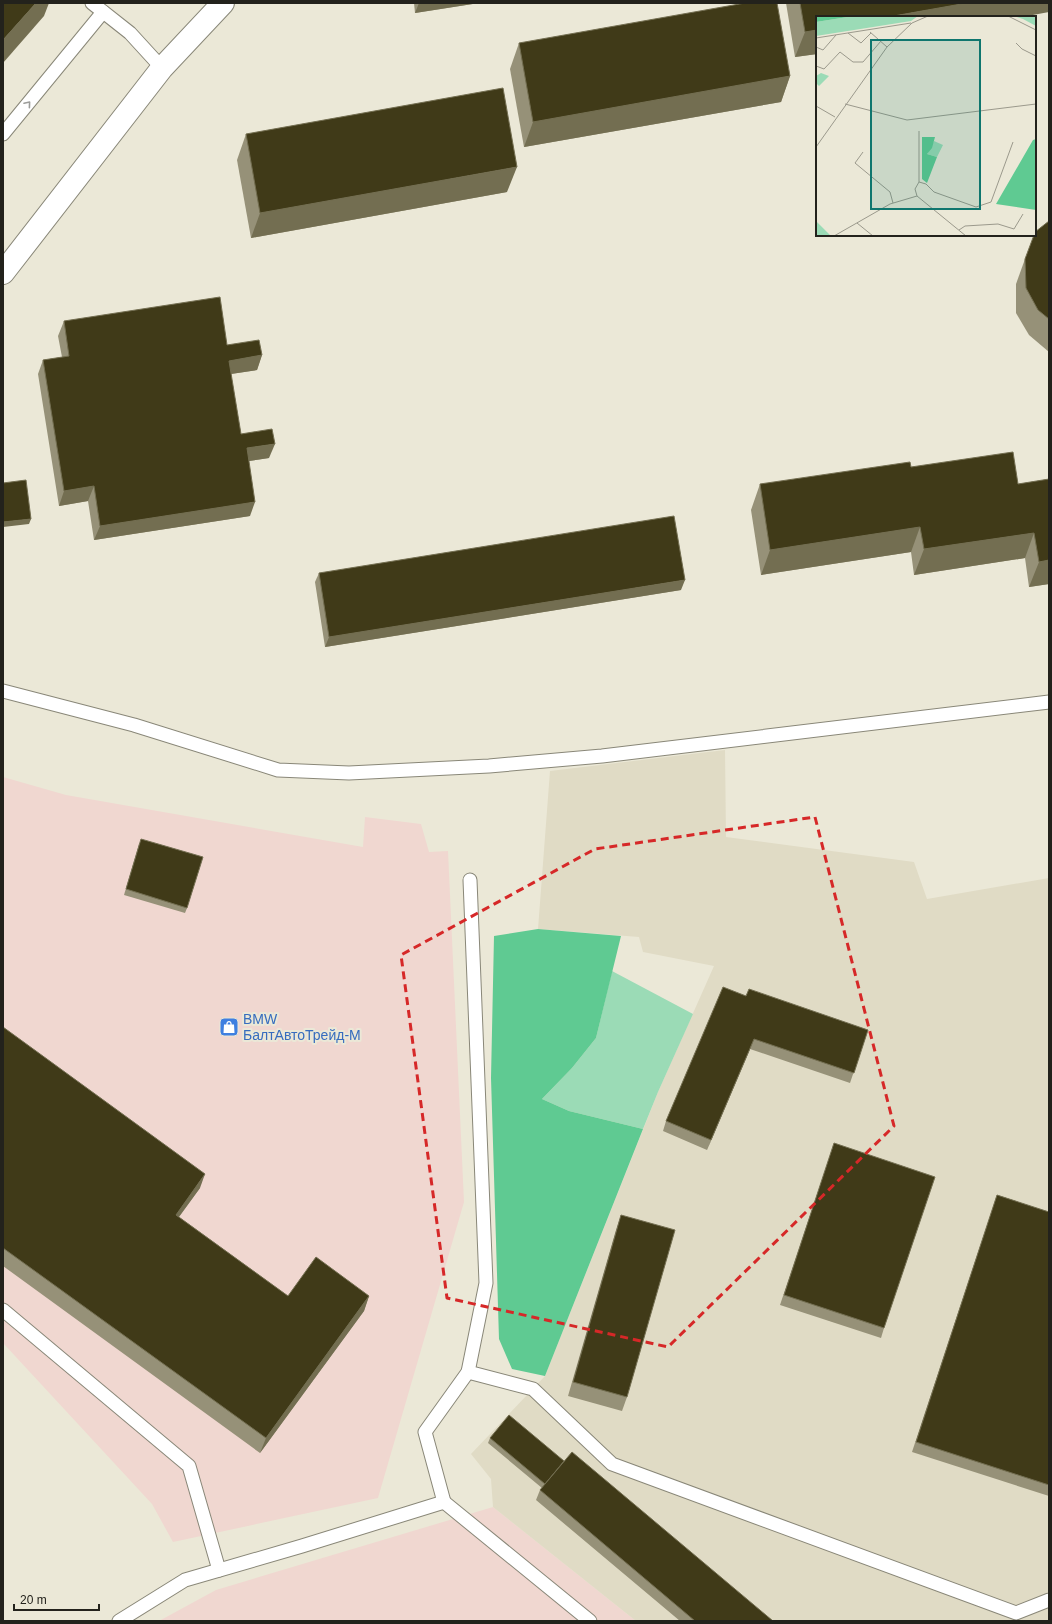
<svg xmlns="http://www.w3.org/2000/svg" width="1052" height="1624" font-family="Helvetica,sans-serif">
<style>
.commercial{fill:#f0d7d0}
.built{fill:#e0dbc5}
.green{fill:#9bdbb6}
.forest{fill:#5fca92}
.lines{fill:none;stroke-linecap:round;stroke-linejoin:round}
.service-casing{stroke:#898778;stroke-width:15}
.minor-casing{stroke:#898778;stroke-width:24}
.service{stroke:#fff;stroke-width:13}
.minor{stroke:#fff;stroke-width:22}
.wall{fill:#969178}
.shaded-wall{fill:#736e51}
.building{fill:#403a18;stroke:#736e51}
.oneway{stroke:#9c9c99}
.marked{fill:none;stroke:#d62828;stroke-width:3;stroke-dasharray:8 5;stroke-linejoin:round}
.labels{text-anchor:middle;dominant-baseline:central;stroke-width:4;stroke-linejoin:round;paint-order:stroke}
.shop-label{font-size:14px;fill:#366cbe;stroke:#ebe8d7;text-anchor:start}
.inset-road{fill:none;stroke:#9b998c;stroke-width:1}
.view{fill:#0f766e;fill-opacity:0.15;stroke:#0f766e;stroke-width:2}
.inset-edge{fill:none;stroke:#23221c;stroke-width:2}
</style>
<rect width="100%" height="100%" fill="#ebe8d7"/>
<g class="commercial">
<path d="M 3,777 L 66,795 L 363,847 L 365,817 L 421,824 L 429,852 L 448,851 L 464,1202 L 378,1498 L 173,1542 L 152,1504 L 3,1343 Z"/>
<path d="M 493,1507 L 636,1621 L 159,1621 L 216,1590 Z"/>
</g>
<path class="built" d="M 725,750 L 726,837 L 914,862 L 927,899 L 1049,878 L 1049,1621 L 636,1621 L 493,1507 L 491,1479 L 471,1454 L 545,1376 L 658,1092 L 714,966 L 643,952 L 639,937 L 538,929 L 550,771 Z"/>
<path class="green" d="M 612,971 L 693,1014 L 658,1092 L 643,1129 L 569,1111 L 542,1099 L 572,1068 L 596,1038 Z"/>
<path class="forest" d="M 538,929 L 621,936 L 596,1038 L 572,1068 L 542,1099 L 569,1111 L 643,1129 L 545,1376 L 512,1369 L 499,1339 L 491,1078 L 494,936 Z"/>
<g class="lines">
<g class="service-casing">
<g id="service">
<path d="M 92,3 L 130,33 L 162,68"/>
<path d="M 3,134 L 103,12"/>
<path d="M 3,691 L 134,725 L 278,770 L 349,773 L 489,766 L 602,756 L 1049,702"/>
<path d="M 3,1310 L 189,1466 L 219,1570"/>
<path d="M 468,1372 L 486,1283 L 470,880"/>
<path d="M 444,1502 L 590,1621"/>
<path d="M 119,1621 L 185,1580 L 302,1546 L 444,1502 L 425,1432 L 468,1372 L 533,1389 L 612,1464 L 1016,1613 L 1049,1600"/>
</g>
</g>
<g class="minor-casing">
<path id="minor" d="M 3,273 L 162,68 L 223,3"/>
</g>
<use href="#service" class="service"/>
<use href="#minor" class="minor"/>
</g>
<g class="wall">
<path d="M 414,3 L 479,3 L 415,13 Z"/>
<path d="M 786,3 L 1049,3 L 817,17 L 817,54 L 795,57 Z"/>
<path d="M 519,43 L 790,76 L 781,102 L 524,147 L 510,69 Z"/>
<path d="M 246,134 L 507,192 L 251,238 L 237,160 Z"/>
<path d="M 1049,221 L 1049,352 L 1029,335 L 1016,313 L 1016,284 L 1025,259 Z"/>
<path d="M 64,321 L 227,345 L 262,355 L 257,370 L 231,374 L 241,434 L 269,458 L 249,461 L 250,516 L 94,540 L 88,501 L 59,506 L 38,374 L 43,360 L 62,357 L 58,336 Z"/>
<path d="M 911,467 L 1018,484 L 1049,479 L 1049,584 L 1029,587 L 1025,558 L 914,575 L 911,552 L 761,575 L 751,510 L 760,484 Z"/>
<path d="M 319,573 L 681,590 L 325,647 L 315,582 Z"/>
<path d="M 139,844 L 187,908 L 185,913 L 124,895 Z"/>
<path d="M 746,996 L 868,1030 L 850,1083 L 750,1049 L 707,1150 L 663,1131 L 666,1121 Z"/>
<path d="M 3,1027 L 200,1188 L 179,1217 L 288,1296 L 369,1296 L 364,1311 L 260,1453 L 3,1266 Z"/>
<path d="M 831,1153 L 884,1328 L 881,1338 L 780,1305 Z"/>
<path d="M 997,1195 L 1049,1212 L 1049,1496 L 912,1452 Z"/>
<path d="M 621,1215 L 627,1397 L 622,1411 L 568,1396 L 616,1230 Z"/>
<path d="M 490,1438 L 564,1461 L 773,1621 L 680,1621 L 536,1500 L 540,1490 L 542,1488 L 488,1443 Z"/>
</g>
<g class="shaded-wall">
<path d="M 36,3 L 49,3 L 44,16 L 3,63 L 3,40 Z"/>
<path d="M 419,3 L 479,3 L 415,13 Z"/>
<path d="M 967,3 L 1049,3 L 1049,12 L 1022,17 L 888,17 Z"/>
<path d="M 817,30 L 817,54 L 795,57 L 805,32 Z"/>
<path d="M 790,76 L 781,102 L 524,147 L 533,122 Z"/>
<path d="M 517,167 L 507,192 L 251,238 L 260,213 Z"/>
<path d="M 262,355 L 257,370 L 224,375 L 229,361 Z"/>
<path d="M 275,444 L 269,458 L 242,462 L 247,448 Z"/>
<path d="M 94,486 L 88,501 L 59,506 L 64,491 Z"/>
<path d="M 255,502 L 250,516 L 94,540 L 100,526 Z"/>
<path d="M 31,519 L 29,524 L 3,527 L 3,522 Z"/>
<path d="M 920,527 L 911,552 L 761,575 L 770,550 Z"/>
<path d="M 1034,533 L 1025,558 L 914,575 L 924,549 Z"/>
<path d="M 1049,560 L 1049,584 L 1029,587 L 1039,562 Z"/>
<path d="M 685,580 L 681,590 L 325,647 L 329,637 Z"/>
<path d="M 754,1039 L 750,1049 L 707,1150 L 711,1140 Z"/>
<path d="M 205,1174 L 200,1188 L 170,1229 L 176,1215 Z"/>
<path d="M 369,1296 L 364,1311 L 260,1453 L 266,1438 Z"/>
</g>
<g class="building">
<path d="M 3,3 L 36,3 L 3,40 Z"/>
<path d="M 745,3 L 777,3 L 790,76 L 533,122 L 519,43 Z"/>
<path d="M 800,3 L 967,3 L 888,17 L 817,17 L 817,30 L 805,32 Z"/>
<path d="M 503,88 L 517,167 L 260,213 L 246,134 Z"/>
<path d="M 1049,221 L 1049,319 L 1038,310 L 1026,288 L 1025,259 L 1034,235 L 1035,235 L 1035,232 Z"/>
<path d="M 220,297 L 227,345 L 259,340 L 262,355 L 229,361 L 241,434 L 272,429 L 275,444 L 247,448 L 255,502 L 100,526 L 94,486 L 64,491 L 43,360 L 69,356 L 64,321 Z"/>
<path d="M 1013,452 L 1018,484 L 1049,479 L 1049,560 L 1039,562 L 1034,533 L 924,549 L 920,527 L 770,550 L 760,484 L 910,462 L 911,467 Z"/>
<path d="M 26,480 L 31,519 L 3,522 L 3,483 Z"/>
<path d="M 674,516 L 685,580 L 329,637 L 319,573 Z"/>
<path d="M 141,839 L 203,857 L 187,908 L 126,889 Z"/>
<path d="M 723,987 L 746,996 L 749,989 L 868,1030 L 854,1073 L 754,1039 L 711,1140 L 666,1121 Z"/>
<path d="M 3,1027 L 205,1174 L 176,1215 L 288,1296 L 316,1257 L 369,1296 L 266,1438 L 3,1248 Z"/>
<path d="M 834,1143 L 935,1177 L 884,1328 L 784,1295 Z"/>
<path d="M 997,1195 L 1049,1212 L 1049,1485 L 916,1442 Z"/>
<path d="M 621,1215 L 675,1230 L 627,1397 L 573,1382 Z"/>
<path d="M 509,1415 L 564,1461 L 545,1484 L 490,1438 Z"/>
<path d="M 572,1452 L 773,1621 L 695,1621 L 540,1490 Z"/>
</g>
<defs><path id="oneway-chevron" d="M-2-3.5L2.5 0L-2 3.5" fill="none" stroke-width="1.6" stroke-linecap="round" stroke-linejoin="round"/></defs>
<use class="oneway" href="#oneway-chevron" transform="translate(28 104) rotate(-50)"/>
<path class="marked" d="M 815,817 L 894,1126 L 668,1347 L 447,1298 L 401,955 L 595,849 Z"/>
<defs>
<g id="shop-square" transform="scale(1)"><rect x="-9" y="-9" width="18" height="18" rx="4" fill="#3f7fe0" stroke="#ebe8d7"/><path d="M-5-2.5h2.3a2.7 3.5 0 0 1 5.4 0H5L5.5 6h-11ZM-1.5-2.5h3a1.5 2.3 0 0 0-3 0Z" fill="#fff"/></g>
</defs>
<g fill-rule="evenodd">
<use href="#shop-square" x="229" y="1027"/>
</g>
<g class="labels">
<g class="shop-label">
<text x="243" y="1019">BMW<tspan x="243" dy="16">БалтАвтоТрейд-М</tspan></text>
</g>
</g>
<g transform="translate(816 16)">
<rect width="220" height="220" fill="#ebe8d7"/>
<path d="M 38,0 L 102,0 L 95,5 L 0,20 L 0,6 ZM 198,0 L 220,0 L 220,10 L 207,3 ZM 5,57 L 13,60 L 3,70 L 0,67 L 0,60 ZM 118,125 L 127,129 L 121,141 L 111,138 ZM 0,205 L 14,219 L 0,220 Z" fill="#9bdbb6"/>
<path d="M 0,0 L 38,0 L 0,6 ZM 106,121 L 119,121 L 116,132 L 111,138 L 121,141 L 111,167 L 106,163 ZM 220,123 L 220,194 L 180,188 L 217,124 Z" fill="#5fca92"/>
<path class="inset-road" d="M 192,0 L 220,14M 54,16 L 71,31M 32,17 L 45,27 L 55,17M 0,22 L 95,7M 200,27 L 206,33 L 220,40M 0,31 L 7,34 L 20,19M 0,50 L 8,53 L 24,36 L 37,46 L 47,46 L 65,25M 29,88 L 91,104 L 220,88M 0,90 L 19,101M 0,131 L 71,31 L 96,7 L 112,0M 47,136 L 39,147 L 74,176 L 77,187M 103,166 L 103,115M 101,180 L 150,220M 41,207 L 57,220M 143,214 L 149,210 L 182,208 L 198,213 L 207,198M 18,220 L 74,188 L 101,180 L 99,173 L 103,166 L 110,168 L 118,176 L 160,191 L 175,186 L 197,126"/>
<path class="view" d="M 55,24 L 164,24 L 164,193 L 55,193 Z"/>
<rect width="220" height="220" class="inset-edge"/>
</g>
<rect width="1052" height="1624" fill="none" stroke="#23221c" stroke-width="8"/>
<path d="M14 1604v6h85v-6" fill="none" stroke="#23221c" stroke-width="2"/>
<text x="20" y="1604" font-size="12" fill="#23221c" stroke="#ebe8d7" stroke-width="3" paint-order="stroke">20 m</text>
</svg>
